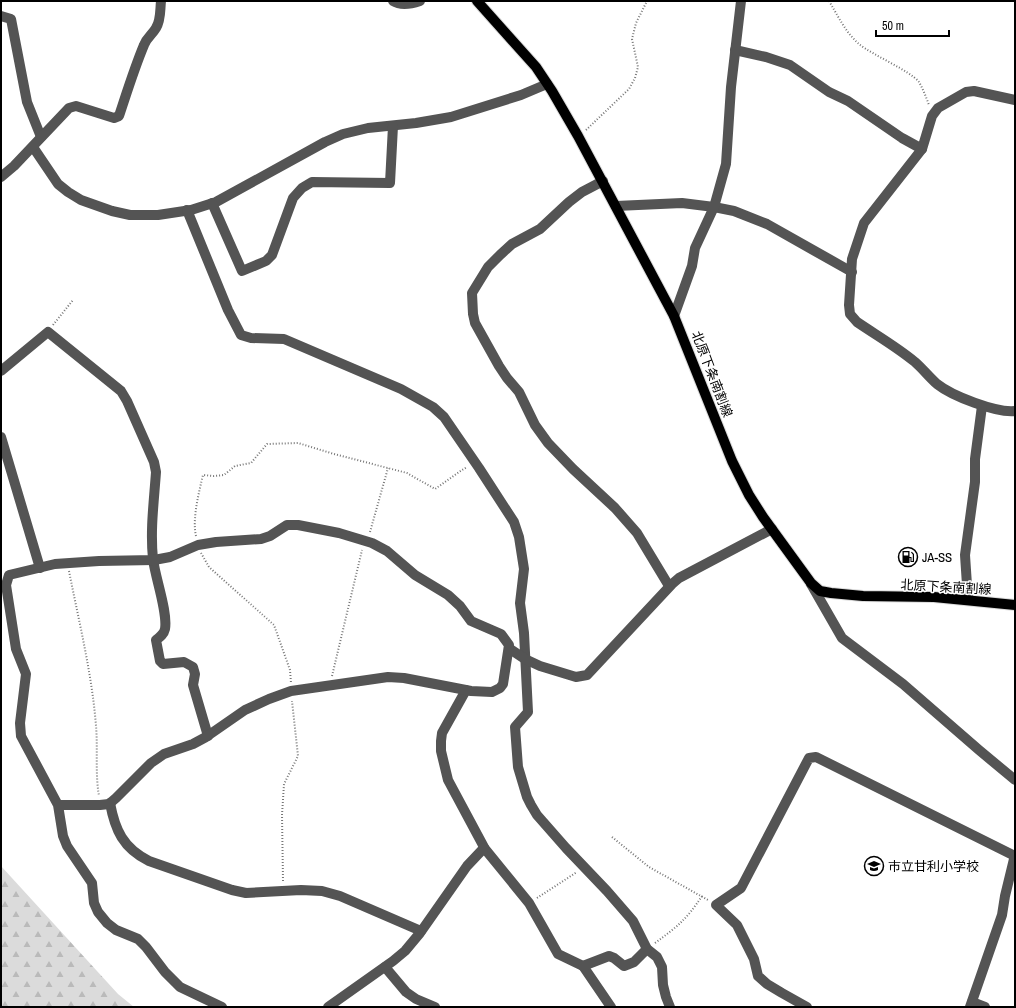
<svg xmlns="http://www.w3.org/2000/svg" width="1016" height="1008" font-family="'Archivo Narrow','Noto Sans JP',sans-serif">
<style>
.forest{fill:url(#forest-firs)}
.lines{fill:none;stroke-linecap:round;stroke-linejoin:round}
.major-casing{stroke:#dbdbdb;stroke-width:12}
.path{stroke:#767676;stroke-width:2;stroke-dasharray:1 2;stroke-linecap:butt}
.minor{stroke:#545454;stroke-width:10}
.major{stroke:#000;stroke-width:10}
.labels{text-anchor:middle;dominant-baseline:central;stroke-width:3;stroke-linejoin:round;paint-order:stroke}
.street-label{font-size:13px;fill:#000;stroke:#fff}
.poi-label{font-size:13px;fill:#000;stroke:#fff;text-anchor:start}
</style>
<defs>
<pattern id="forest-firs" width="22" height="20" patternUnits="userSpaceOnUse"><rect width="22" height="20" fill="#dbdbdb"/><path d="M5 1l3.5 6h-7zM16 11l3.5 6h-7z" fill="#bababa"/></pattern>
</defs>
<rect width="100%" height="100%" fill="#fff"/>
<path class="forest" d="M 1,866 L 118,994 L 134,1007 L 1,1007 Z"/>
<g class="lines">
<g class="major-casing">
<path id="major" d="M 477,1 L 536,67 L 552,91 L 578,136 L 674,316 L 732,461 L 749,495 L 763,517 L 811,583 L 820,591 L 831,593 L 863,596 L 934,597 L 1015,605"/>
</g>
<g class="path">
<path d="M 829,1 C 838,16 846,33 859,44 C 874,56 909,70 919,82 C 923,89 926,97 929,105"/>
<path d="M 586,130 L 629,89 L 635,78 L 638,67 L 632,39 L 636,23 L 647,1"/>
<path d="M 53,325 L 73,300"/>
<path d="M 370,532 L 388,468"/>
<path d="M 196,536 C 192,519 199,492 203,475 L 214,476 L 224,475 L 235,466 L 251,463 L 267,444 L 298,443 L 334,454 L 407,473 L 435,489 L 462,470 L 467,467"/>
<path d="M 201,553 L 209,567 L 274,625 L 290,670 L 291,683"/>
<path d="M 69,571 C 79,622 92,674 96,726 C 98,749 95,773 99,796"/>
<path d="M 332,676 L 362,550"/>
<path d="M 612,837 L 649,867 L 708,900"/>
<path d="M 283,881 L 282,815 L 284,784 L 298,756 L 292,701"/>
<path d="M 537,898 L 577,872"/>
<path d="M 655,943 C 677,927 687,919 702,896"/>
</g>
<g class="minor">
<path d="M 393,1 C 401,6 411,4 420,1"/>
<path d="M 1,16 L 11,19 L 27,102 L 41,137"/>
<path d="M 735,50 L 766,57 L 790,65 L 829,92 L 848,101 L 902,138 L 922,149"/>
<path d="M 1015,100 L 974,91 L 966,92 L 938,108 L 932,116 L 922,149 L 864,223 L 852,259 L 849,305 L 850,314 L 857,322 C 876,335 897,347 915,362 C 923,369 929,377 937,384 C 952,396 996,413 1015,411"/>
<path d="M 33,147 L 58,184 L 68,192 L 81,200 L 112,211 L 130,215 L 158,215 L 191,210 L 216,202 L 325,142 L 343,134 L 368,128 L 416,123 L 451,117 L 521,95 L 547,84"/>
<path d="M 1,177 L 14,166 L 69,108 L 76,106 L 114,118 L 119,116 C 127,92 134,69 144,45 C 147,37 152,35 156,28 C 161,20 160,10 161,1"/>
<path d="M 603,181 L 582,192 L 569,202 L 540,229 L 512,244 L 500,255 L 488,267 L 472,293 L 473,314 L 475,323 L 499,366 L 507,378 L 519,392 L 535,425 L 548,443 L 573,469 L 615,508 L 637,533 L 669,586"/>
<path d="M 212,203 L 242,271 L 266,261 L 272,255 L 293,198 L 302,188 L 312,182 L 390,183 L 393,126"/>
<path d="M 616,206 L 682,203 L 714,207 L 734,211 L 767,224 L 852,272"/>
<path d="M 187,210 L 228,310 L 241,335 L 251,338 L 284,339 L 401,389 L 433,407 L 444,417 L 479,468 L 514,522 L 519,537 L 524,569 L 520,603 L 524,633 L 528,712 L 515,727 L 518,767 L 527,797 L 531,805 L 537,815 L 566,848 L 607,891 L 633,921 L 647,949 L 657,957 L 662,967 L 663,985 L 666,997 L 670,1007"/>
<path d="M 674,316 L 692,266 L 695,248 L 714,207 L 726,164 L 731,87 L 741,1"/>
<path d="M 1,371 L 48,332 L 121,391 L 127,401 L 154,462 L 156,472 C 154,501 150,530 153,559 C 155,577 168,612 165,629 C 164,634 160,637 156,640 L 160,661 L 163,664 L 184,662 L 193,667 L 195,674 L 193,685 L 208,736"/>
<path d="M 1,437 L 40,568"/>
<path d="M 811,584 L 842,638 L 903,684 L 979,750 L 1015,780"/>
<path d="M 968,600 L 965,555 L 975,482 L 975,459 L 982,406"/>
<path d="M 510,649 L 525,659 L 540,666 L 576,677 L 587,675 L 672,584 L 679,578 L 772,529"/>
<path d="M 466,690 L 442,733 L 441,741 L 441,751 L 448,780 L 485,849 L 529,903 L 558,954 L 583,966 L 611,1007"/>
<path d="M 110,803 C 115,830 123,848 149,861 L 232,890 L 246,893 L 301,890 L 322,891 L 340,896 L 421,931"/>
<path d="M 58,805 L 100,805 L 109,804 L 116,798 L 151,763 L 164,754 L 193,744 L 206,737 L 245,710 L 269,699 L 291,691 L 388,677 L 404,678 L 471,691 L 492,692 L 500,688 L 503,684 L 509,645 L 501,634 L 471,621 L 460,606 L 448,595 L 415,575 L 387,551 L 372,543 L 339,533 L 298,525 L 287,525 L 270,536 L 261,539 L 216,542 L 198,545 L 170,557 L 154,560 L 99,561 L 55,564 L 9,575 L 6,585 L 16,649 L 26,674 L 20,723 L 21,736 L 58,805 L 63,836 L 67,846 L 92,883 L 94,903 L 98,912 L 107,923 L 116,930 L 138,939 L 146,947 L 165,972 L 180,987 L 222,1007"/>
<path d="M 583,966 L 609,956 L 614,958 L 624,966 L 634,962 L 647,949"/>
<path d="M 385,967 L 406,992 L 416,999 L 435,1007"/>
<path d="M 972,1002 L 985,1007"/>
<path d="M 328,1007 L 393,961 L 405,951 L 420,933 L 467,866 L 484,848"/>
<path d="M 807,1007 L 782,993 L 767,984 L 758,976 L 754,959 L 737,925 L 716,905 L 741,888 L 809,758 L 816,757 L 1015,856"/>
<path d="M 970,1007 L 1002,915 L 1005,896 L 1015,855"/>
</g>
<use href="#major" class="major"/>
</g>
<defs>
<g id="fuel-ring" transform="scale(1)"><circle r="9.5" fill="#fff" stroke="#000" stroke-width="1.5"/><path d="M-5.5-6h7V0h2V4h1.3V-2.5L3-4.5l.8-.8L6-3V5H2.5V1h-1V6h-7ZM-4.2-4.7v3.2H.2V-4.7Z" fill="#000"/></g>
<g id="school-ring" transform="scale(1)"><circle r="9.5" fill="#fff" stroke="#000" stroke-width="1.5"/><path d="M0-5L7-2L0 1L-7-2ZM-4 1L0 2.5L4 1V4Q0 6-4 4Z" fill="#000"/></g>
</defs>
<g fill-rule="evenodd">
<use href="#fuel-ring" x="908" y="557"/>
<use href="#school-ring" x="874" y="866"/>
</g>
<g class="labels">
<g class="street-label">
<text transform="translate(712 374) rotate(69)">北原下条南割線</text>
<text transform="translate(946 587) rotate(3)">北原下条南割線</text>
</g>
<g class="poi-label">
<text x="922" y="557">JA-SS</text>
<text x="888" y="866">市立甘利小学校</text>
</g>
</g>
<rect width="1016" height="1008" fill="none" stroke="#000000" stroke-width="4"/>
<path d="M876 30v6h73v-6" fill="none" stroke="#000000" stroke-width="2"/>
<text x="882" y="30" font-size="12" fill="#000000" stroke="#ffffff" stroke-width="3" paint-order="stroke">50 m</text>
</svg>
